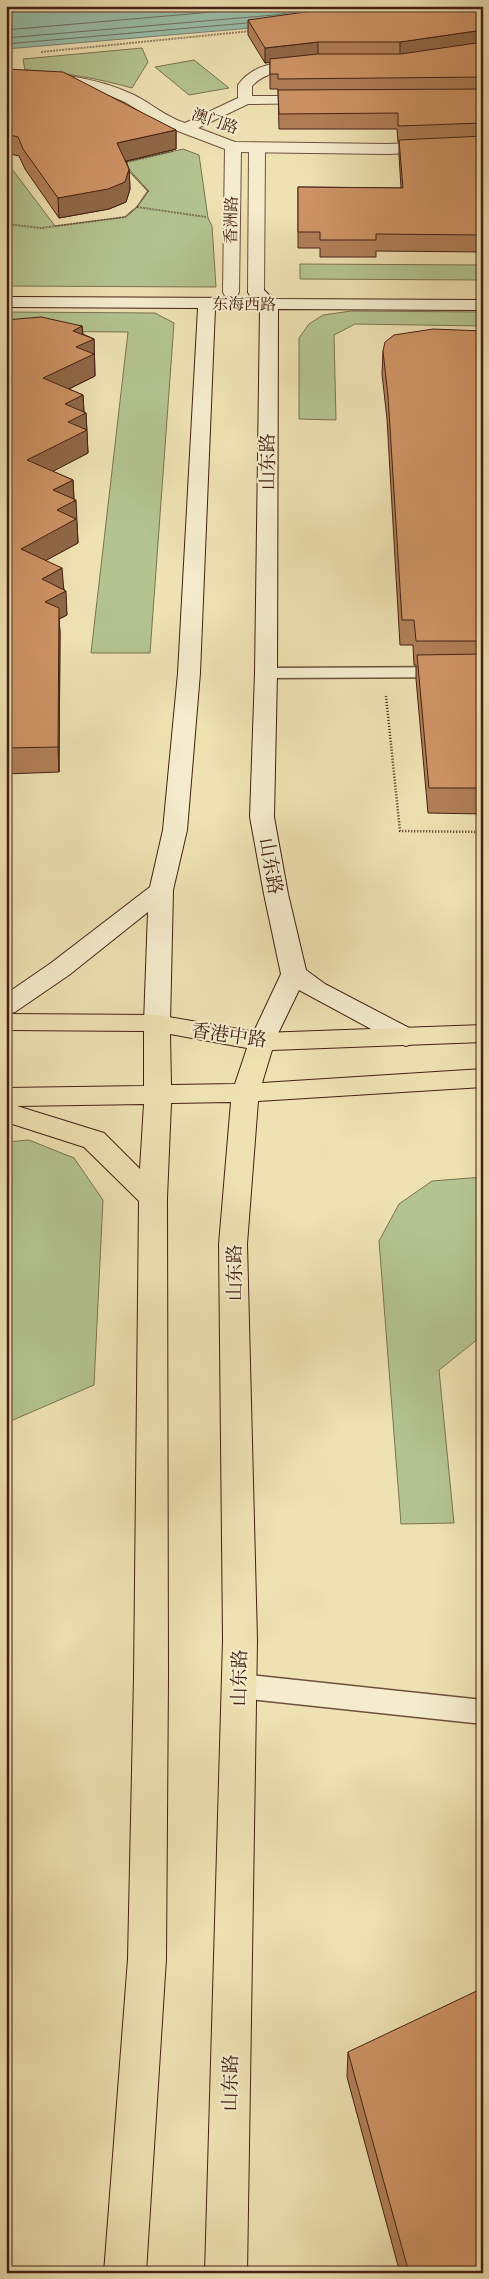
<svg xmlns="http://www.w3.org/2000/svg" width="489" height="2279" font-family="'EB Garamond','Noto Serif SC',serif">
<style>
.green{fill:#b3c490;stroke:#7c7252}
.water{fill:#99beaa;stroke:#777f6e}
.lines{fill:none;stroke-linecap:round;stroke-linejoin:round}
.shore{stroke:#6e6f5f;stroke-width:1}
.service-casing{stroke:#6e503c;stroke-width:3}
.minor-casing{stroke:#6e503c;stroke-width:2}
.tertiary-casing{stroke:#6e503c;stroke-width:2}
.secondary-casing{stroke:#442014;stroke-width:2}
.primary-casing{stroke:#442014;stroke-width:2}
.path-far1{stroke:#442014;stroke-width:2;stroke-dasharray:0.5 1;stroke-linecap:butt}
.path{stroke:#442014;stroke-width:2.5;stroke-dasharray:1 2;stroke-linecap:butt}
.service{fill:#f4eccd;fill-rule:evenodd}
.minor{fill:#f4eccd;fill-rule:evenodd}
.tertiary{fill:#f4eccd;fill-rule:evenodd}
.secondary{fill:#f4eccd;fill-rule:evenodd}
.primary{fill:#eee1b2;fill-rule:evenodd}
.wall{fill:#b17f57;stroke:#442014}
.shaded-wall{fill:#906847;stroke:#442014}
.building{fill:#ce9465;stroke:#442014}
.labels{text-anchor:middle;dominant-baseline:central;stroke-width:4;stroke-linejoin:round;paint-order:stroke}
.far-street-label{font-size:16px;fill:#442014;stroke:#f4eccd}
.street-label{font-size:19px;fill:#442014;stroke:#f4eccd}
</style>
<rect width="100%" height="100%" fill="#eee1b2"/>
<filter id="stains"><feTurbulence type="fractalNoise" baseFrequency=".004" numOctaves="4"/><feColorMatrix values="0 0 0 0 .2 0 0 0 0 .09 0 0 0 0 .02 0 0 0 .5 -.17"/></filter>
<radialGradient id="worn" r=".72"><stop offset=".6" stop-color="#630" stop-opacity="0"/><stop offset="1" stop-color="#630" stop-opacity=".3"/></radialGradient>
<g class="green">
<path d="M 142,48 L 148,62 L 132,88 C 96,78 62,72 25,70 L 23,59 Z"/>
<path d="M 194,60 L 229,88 L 189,95 L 155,67 Z"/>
<path d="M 183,149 L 199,155 L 208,218 L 212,226 L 216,287 L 6,286 L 6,161 L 55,226 L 125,217 L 137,207 L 148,191 L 121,163 Z"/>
<path d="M 300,264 L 480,265 L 482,280 L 300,279 Z"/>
<path d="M 351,311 L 483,312 L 483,326 L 355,324 L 334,335 L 336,420 L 299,419 L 299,338 L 309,324 L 323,315 Z"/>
<path d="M 6,312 L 155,313 L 174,323 L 150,653 L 91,653 L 128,332 L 6,331 Z"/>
<path d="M 29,1140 L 74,1158 L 103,1200 L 94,1385 L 6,1423 L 6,1142 Z"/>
<path d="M 483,1177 L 483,1335 L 439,1370 L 454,1523 L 401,1524 L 379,1241 L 399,1204 L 432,1181 Z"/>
</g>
<path class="water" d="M 6,6 L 409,6 L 275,26 L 6,49 Z"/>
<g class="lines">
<g class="shore">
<path d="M 6,30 L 281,6"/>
<path d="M 6,38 L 274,15 L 332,6"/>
<path d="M 6,44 L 247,23"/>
</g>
<g class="service-casing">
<g id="service">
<path d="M 483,667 L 483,677 L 266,678 L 260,677 L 257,673 L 260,669 L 266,668 Z"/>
<path d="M 239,1674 L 483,1700 L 483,1724 L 239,1698 L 229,1694 L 225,1686 L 229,1678 Z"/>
</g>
</g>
<g class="minor-casing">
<path id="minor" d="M 307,60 L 312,61 L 314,64 L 312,67 C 290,72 269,68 252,86 L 252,96 L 314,96 L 321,100 L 319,103 L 248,104 L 198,128 L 235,142 L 388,144 L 483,140 L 483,150 L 388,154 L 233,152 L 162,125 L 125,102 L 89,87 L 43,81 L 6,81 L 6,73 C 53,73 91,75 134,95 C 152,104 166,117 185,123 L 238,98 L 238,85 C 254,62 282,62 307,60 Z"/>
</g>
<g class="tertiary-casing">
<g id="tertiary">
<path d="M 233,142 L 238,144 L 241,147 L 239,292 L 237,296 L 225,296 L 223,292 L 225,147 L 228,144 Z"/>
<path d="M 257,144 L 262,146 L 265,149 L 264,292 L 262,296 L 250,296 L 248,292 L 249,149 L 252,146 Z"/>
</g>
</g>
<g class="secondary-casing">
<path id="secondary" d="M 256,287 L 262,288 L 273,299 L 483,300 L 483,310 L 278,309 L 277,673 L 274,817 L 288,894 L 306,970 L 325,984 L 415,1031 L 419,1037 L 415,1043 L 406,1046 L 397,1043 L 299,990 L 271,1048 L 262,1051 L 253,1048 L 249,1042 L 281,974 L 264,894 L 250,817 L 255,673 L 260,309 L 215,308 L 200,673 L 187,830 L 173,890 L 170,1023 L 166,1029 L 157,1031 L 148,1029 L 144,1023 L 148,912 L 69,975 L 15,1012 L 6,1014 L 6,994 L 51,963 L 150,887 L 163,830 L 178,673 L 198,308 L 6,307 L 6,297 L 253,298 L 248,292 L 250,288 Z"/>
</g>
<g class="primary-casing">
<path id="primary" d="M 6,1014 L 157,1015 L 262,1033 L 483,1025 L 483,1042 L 272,1050 L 262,1083 L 483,1069 L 483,1087 L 258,1101 L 247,1244 L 257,1640 L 247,2273 L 205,2273 L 223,1640 L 219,1244 L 231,1102 L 171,1103 L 167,1198 L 168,1677 L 166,1959 L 146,2273 L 104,2273 L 128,1959 L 134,1677 L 139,1201 L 84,1147 L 6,1122 L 6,1088 L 144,1086 L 144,1031 L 6,1030 ZM 170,1034 L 247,1048 L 235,1084 L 171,1085 ZM 144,1104 L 140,1169 L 104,1133 L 17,1106 Z"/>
</g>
<g class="path-far1">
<path d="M 41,52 L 251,31"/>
<path d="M 123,163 L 173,151"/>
<path d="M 137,207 L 206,217"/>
<path d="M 6,224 L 41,228 L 125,217 L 137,207 L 148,191 L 128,169"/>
</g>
<path class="path" d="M 386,696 L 400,831 L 483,832"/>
<use href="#service" class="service"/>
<use href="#minor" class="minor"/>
<use href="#tertiary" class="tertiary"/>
<use href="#secondary" class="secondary"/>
<use href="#primary" class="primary"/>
</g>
<g class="wall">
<path d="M 483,6 L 483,252 L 376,251 L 376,257 L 320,257 L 320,248 L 298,248 L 298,187 L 401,188 L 399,155 L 399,142 L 398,142 L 397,129 L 279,129 L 278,89 L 270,89 L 270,62 L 265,63 L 248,35 L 248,20 Z"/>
<path d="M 6,69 L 176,130 L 176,149 L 126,161 L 129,169 L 130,189 L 126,202 L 109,209 L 59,218 L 25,169 L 19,156 L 6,153 Z"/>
<path d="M 6,320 L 82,326 L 83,334 L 94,339 L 95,376 L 69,389 L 83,395 L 84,412 L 86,413 L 88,453 L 52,471 L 73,480 L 74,499 L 77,524 L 78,543 L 46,560 L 64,589 L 67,615 L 59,619 L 60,633 L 59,772 L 6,774 Z"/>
<path d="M 483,331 L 483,814 L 428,813 L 416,679 L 416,665 L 414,665 L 413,645 L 400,645 L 387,419 L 382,374 L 383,351 Z"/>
<path d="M 348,2052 L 483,2273 L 400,2273 L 347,2077 Z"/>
</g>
<g class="shaded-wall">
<path d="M 483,30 L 483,45 L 400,57 L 400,42 Z"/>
<path d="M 318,42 L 318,57 L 265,63 L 265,48 Z"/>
<path d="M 176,130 L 176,149 L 118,163 L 117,143 Z"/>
<path d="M 129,169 L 130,189 L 126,202 L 109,209 L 59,218 L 58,198 Z"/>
<path d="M 82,326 L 83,343 L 94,339 L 95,376 L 44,401 L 43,378 L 73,331 Z"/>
<path d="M 83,395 L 84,414 L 86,413 L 88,453 L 29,484 L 27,460 L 65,404 Z"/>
<path d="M 73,480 L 74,502 L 76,500 L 78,543 L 23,573 L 21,549 L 53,490 Z"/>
<path d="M 62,568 L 64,592 L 66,591 L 67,615 L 59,619 L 60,633 L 59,772 L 58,747 L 42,579 Z"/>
</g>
<g class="building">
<path d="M 348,6 L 483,6 L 483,30 L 400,42 L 318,42 L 265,48 L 248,20 Z"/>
<path d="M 483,42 L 483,77 L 278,79 L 278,74 L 270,74 L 270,59 L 318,54 L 401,54 Z"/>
<path d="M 6,69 L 63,72 L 176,130 L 117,143 L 129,169 L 125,182 L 108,189 L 58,198 L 23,149 L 18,137 L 6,134 Z"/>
<path d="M 483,89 L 483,123 L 398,126 L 398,113 L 279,114 L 278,90 Z"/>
<path d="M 483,136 L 483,235 L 376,234 L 376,240 L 320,240 L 320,232 L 298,232 L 298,187 L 403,188 L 399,140 Z"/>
<path d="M 41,317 L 82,326 L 73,331 L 94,339 L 76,347 L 94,354 L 43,378 L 83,395 L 65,404 L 86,413 L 68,422 L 87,430 L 27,460 L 73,480 L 53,490 L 76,500 L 57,510 L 76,519 L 21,549 L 62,568 L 42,579 L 66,591 L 45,602 L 59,608 L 58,747 L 6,748 L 6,377 L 11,375 L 6,373 L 6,320 Z"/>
<path d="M 433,329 L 483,331 L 483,641 L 416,641 L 414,620 L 402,620 L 388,396 L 383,351 L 385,342 L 394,335 Z"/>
<path d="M 483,654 L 483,788 L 429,788 L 417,655 Z"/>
<path d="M 483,1988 L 483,2273 L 409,2273 L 348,2052 Z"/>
</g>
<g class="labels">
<g class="far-street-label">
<text transform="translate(215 121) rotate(19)">澳门路</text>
<text transform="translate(231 220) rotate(-89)">香洲路</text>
<text transform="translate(244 304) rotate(1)">东海西路</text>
</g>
<g class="street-label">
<text transform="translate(267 462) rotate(-90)">山东路</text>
<text transform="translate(271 866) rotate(80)">山东路</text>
<text transform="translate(229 1035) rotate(8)">香港中路</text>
<text transform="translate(234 1273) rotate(-90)">山东路</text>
<text transform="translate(239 1678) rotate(-89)">山东路</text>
<text transform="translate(230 2083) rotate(-89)">山东路</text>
</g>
</g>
<rect width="489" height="2279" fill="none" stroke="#eee1b2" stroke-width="25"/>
<rect x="8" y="8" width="474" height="2264" fill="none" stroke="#442014" stroke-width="2.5"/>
<rect x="12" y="12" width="464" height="2254" fill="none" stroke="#442014"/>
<rect width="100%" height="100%" filter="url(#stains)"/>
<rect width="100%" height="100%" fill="url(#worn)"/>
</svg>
